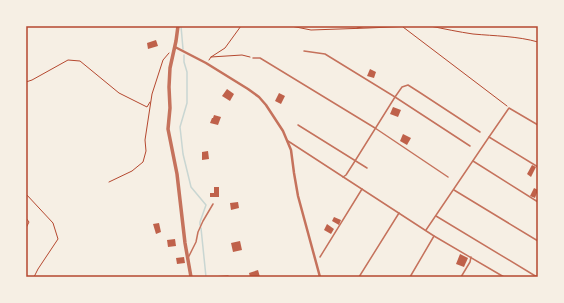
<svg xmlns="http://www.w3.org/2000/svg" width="564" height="303" font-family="Lora,serif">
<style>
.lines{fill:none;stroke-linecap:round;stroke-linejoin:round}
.stream{stroke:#c9d6d2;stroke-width:1.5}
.building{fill:#bf614a}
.path{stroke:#b5482f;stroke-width:1}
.service{stroke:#c5725c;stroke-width:1.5}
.minor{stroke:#c5725c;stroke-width:2.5}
.tertiary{stroke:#c5725c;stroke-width:3.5}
.neatline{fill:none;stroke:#b5482f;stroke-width:1.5}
</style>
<rect width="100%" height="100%" fill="#f6efe4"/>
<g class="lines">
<g class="stream">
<path d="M 181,26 L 183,49"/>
<path d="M 184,55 L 184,62 L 187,72 L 187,103 L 180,127 L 183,154 L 191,187 L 206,205 L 200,222 L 200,225"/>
<path d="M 201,228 L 206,277"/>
</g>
</g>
<g class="building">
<path d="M 156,40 L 158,46 L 148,49 L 147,43 Z"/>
<path d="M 370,69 L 376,72 L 374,78 L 367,76 Z"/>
<path d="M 227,89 L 234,94 L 230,101 L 222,96 Z"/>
<path d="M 279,93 L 285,96 L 281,104 L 275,101 Z"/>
<path d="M 393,107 L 401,110 L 398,117 L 390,114 Z"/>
<path d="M 214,115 L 221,117 L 218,125 L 210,123 L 212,118 L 213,118 Z"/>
<path d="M 403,134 L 411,138 L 407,145 L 400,141 Z"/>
<path d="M 208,151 L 209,159 L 202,160 L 202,152 Z"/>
<path d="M 532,165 L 536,167 L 531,177 L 527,174 Z"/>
<path d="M 214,187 L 219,187 L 219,197 L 210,197 L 210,193 L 214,193 Z"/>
<path d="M 534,188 L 538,190 L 535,198 L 530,196 Z"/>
<path d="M 238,202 L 239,208 L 231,210 L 230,203 Z"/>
<path d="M 334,217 L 341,220 L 339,225 L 332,221 Z"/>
<path d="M 159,223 L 161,232 L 156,234 L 153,224 Z"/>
<path d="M 327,224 L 334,229 L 331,234 L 324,230 Z"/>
<path d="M 175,239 L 176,246 L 168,247 L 167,240 Z"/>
<path d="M 240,241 L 242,250 L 233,252 L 231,243 Z"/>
<path d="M 460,254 L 468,258 L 464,267 L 456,264 Z"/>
<path d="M 184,257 L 185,263 L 177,264 L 176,258 Z"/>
<path d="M 258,270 L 260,277 L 250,277 L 249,273 Z"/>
</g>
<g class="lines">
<g class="path">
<path d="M 291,26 L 311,30 L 368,28 L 413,26"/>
<path d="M 430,26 C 445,29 459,32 473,34 C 495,36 517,36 538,42"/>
<path d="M 403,27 L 507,106"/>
<path d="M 357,28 L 366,26"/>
<path d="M 211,57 L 242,55 L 250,57"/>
<path d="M 209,60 L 211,57 L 225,48 L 241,26"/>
<path d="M 26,82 L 32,80 L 68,60 L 80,61 L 119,93 L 147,107 L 150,102"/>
<path d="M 109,182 L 132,171 L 143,162 L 146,151 L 145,140 L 152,94 L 163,60 L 169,53"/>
<path d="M 26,194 L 53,223 L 58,239 L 38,269 L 34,277"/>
<path d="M 26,218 L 29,222 L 26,228"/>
</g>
<g class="service">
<path d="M 304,51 L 325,54 L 395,97 L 470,146"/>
<path d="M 253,58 L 260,58 L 265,61 L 375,128 L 448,177"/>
<path d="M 298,125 L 367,168"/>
<path d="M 489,137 L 509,108 L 538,125"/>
<path d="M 288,141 L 434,236 L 504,277"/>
<path d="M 473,161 L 538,202"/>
<path d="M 343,177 L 346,175 L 355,161 L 395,97 L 402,87 L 408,85 L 419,92 L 480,132"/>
<path d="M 454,190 L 538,241"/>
<path d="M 436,216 L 537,277"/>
<path d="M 426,230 L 489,137 L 538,167"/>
<path d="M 320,257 L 362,189"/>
<path d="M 188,258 L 196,242 L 198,232 L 203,221 L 213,204"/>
<path d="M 214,277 L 228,276"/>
<path d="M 359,277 L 399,213"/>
<path d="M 410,277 L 434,236"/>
<path d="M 461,277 L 470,262 L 471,257"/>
</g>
<path class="minor" d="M 175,47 L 206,63 L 248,89 L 259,97 L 266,105 L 283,131 L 291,150 L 294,173 L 298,196 L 320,277"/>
<path class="tertiary" d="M 178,26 L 176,41 L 170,68 L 169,87 L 170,108 L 168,129 L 177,174 L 185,243 L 191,277"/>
</g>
<rect width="564" height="303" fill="none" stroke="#f6efe4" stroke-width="54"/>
<rect x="27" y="27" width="510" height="249" class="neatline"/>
</svg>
